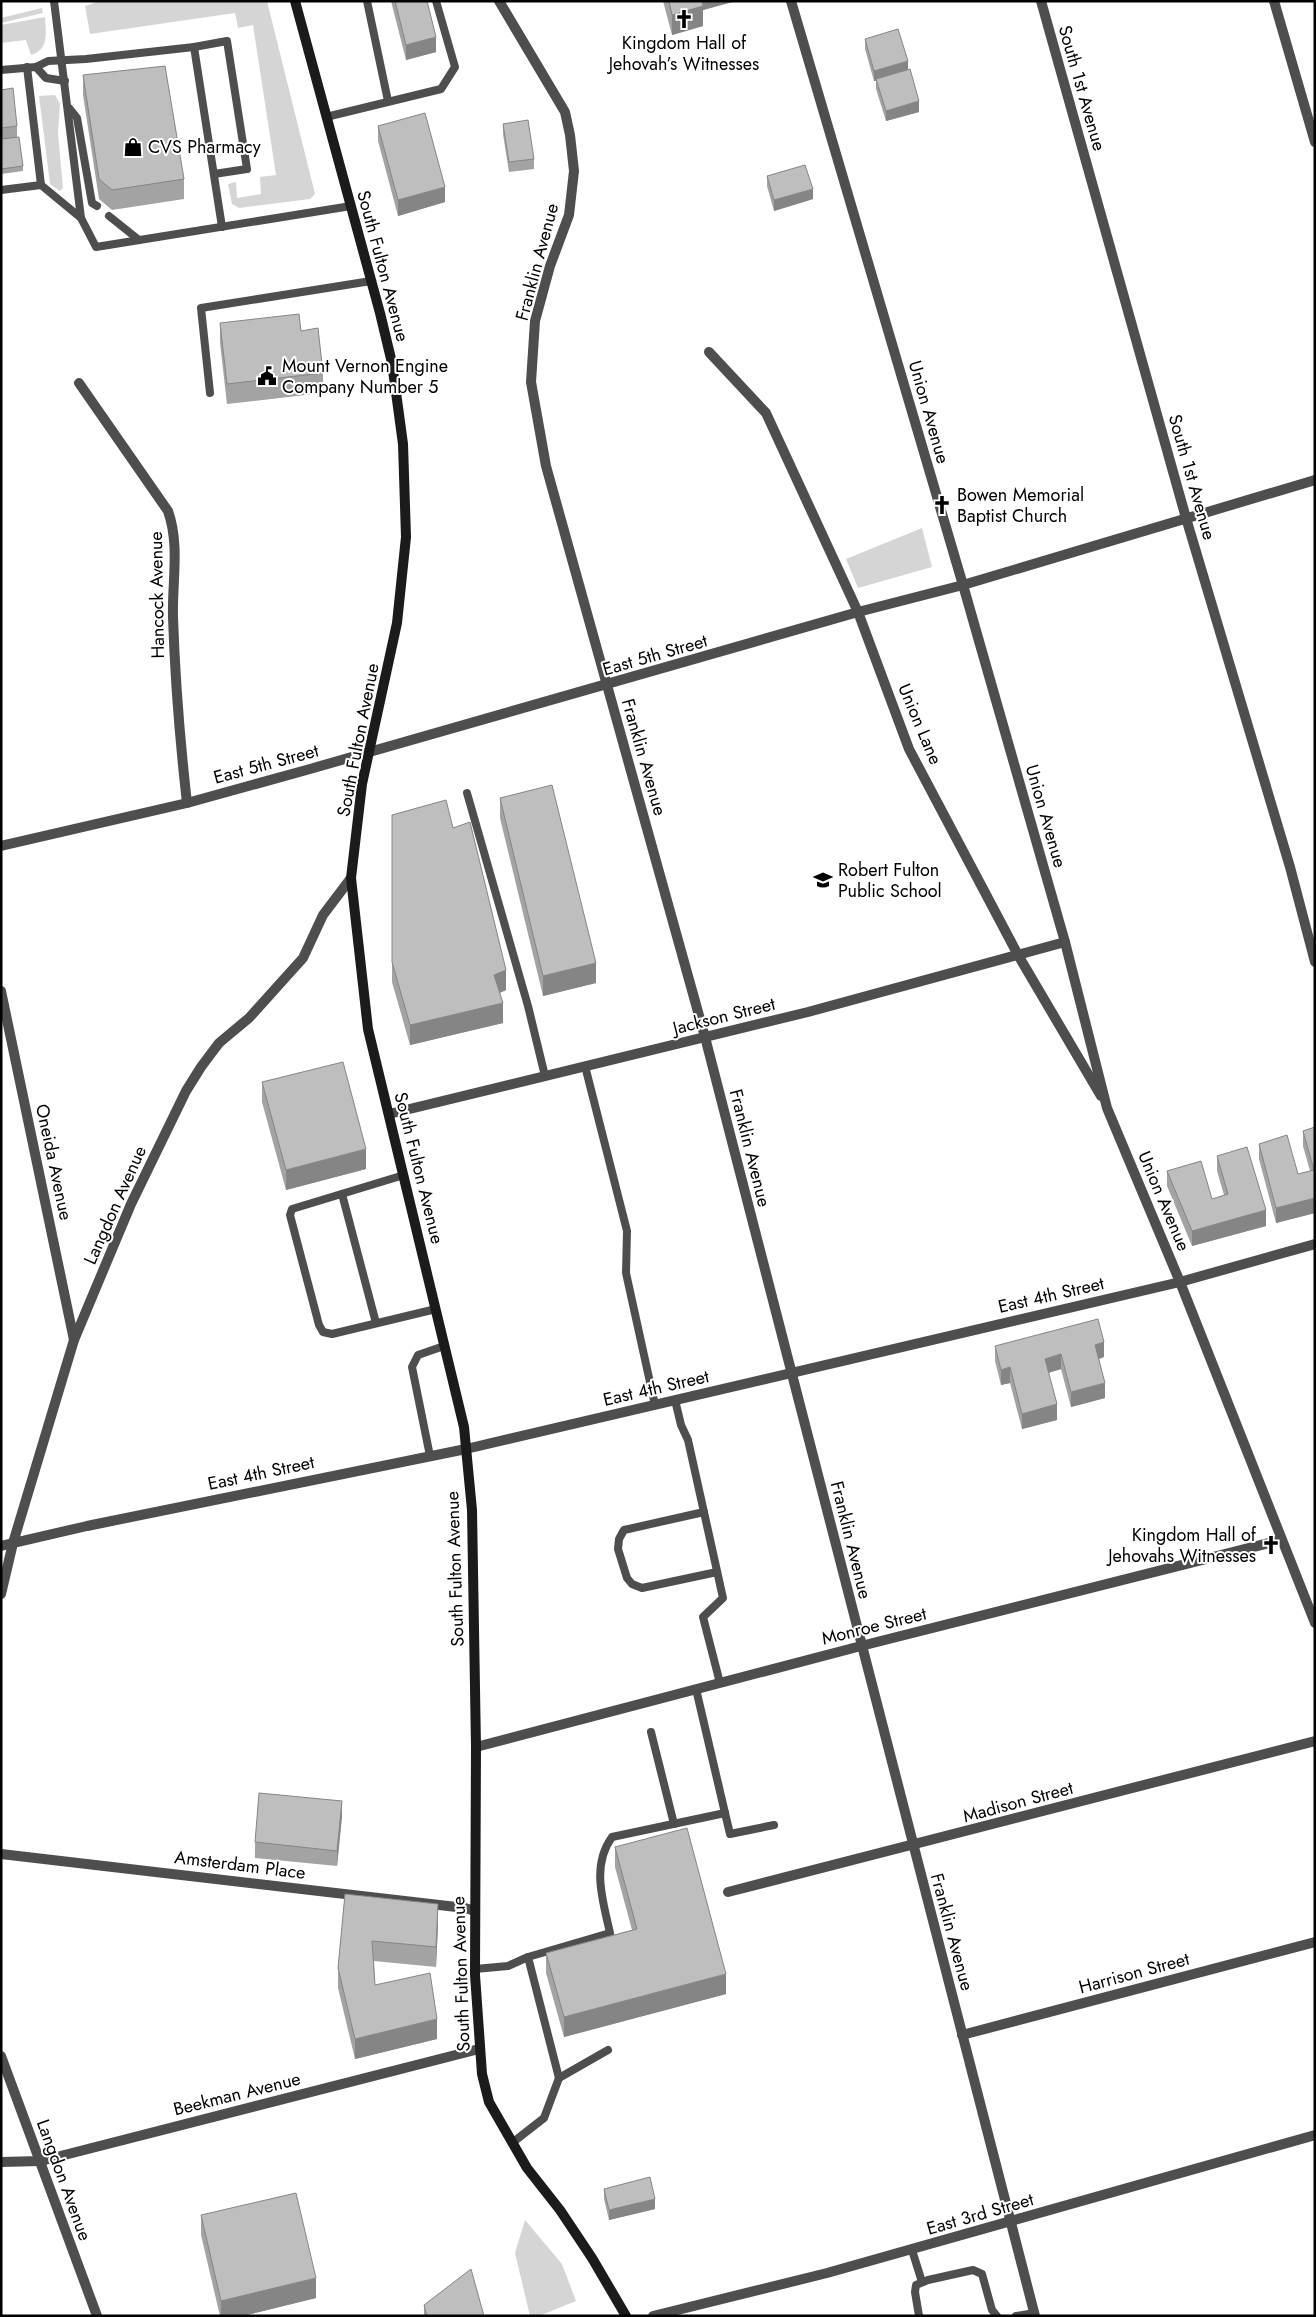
<svg xmlns="http://www.w3.org/2000/svg" width="1316" height="2317" font-family="Jost,sans-serif">
<style>
.green{fill:#d5d5d5}
.lines{fill:none;stroke-linecap:round;stroke-linejoin:round}
.service{stroke:#4e4e4e;stroke-width:8}
.minor{stroke:#4e4e4e;stroke-width:10}
.tertiary{stroke:#4e4e4e;stroke-width:10}
.secondary{stroke:#1b1b1b;stroke-width:10}
.wall{fill:#a3a3a3}
.shaded-wall{fill:#858585}
.building{fill:#bebebe;stroke:#858585}
.labels{text-anchor:middle;dominant-baseline:central;stroke-width:4;stroke-linejoin:round;paint-order:stroke}
.poi-label{font-size:18px;fill:#000;stroke:#fff;text-anchor:start}
.street-label{font-size:18px;fill:#000;stroke:#fff}
</style>
<rect width="100%" height="100%" fill="#fff"/>
<g class="green">
<path d="M 100,1 L 267,1 L 315,194 L 310,199 L 239,208 L 232,204 L 228,184 L 236,182 L 237,198 L 261,194 L 260,177 L 276,175 L 253,25 L 238,28 L 235,13 L 90,34 L 85,6 Z"/>
<path d="M 42,8 L 43,13 L 1,23 L 1,18 Z"/>
<path d="M 45,17 C 46,33 49,50 31,55 L 26,40 L 1,43 L 1,25 Z"/>
<path d="M 55,95 L 60,104 L 58,133 L 63,188 L 60,191 L 50,184 L 39,96 Z"/>
<path d="M 922,528 L 932,567 L 858,588 L 846,559 Z"/>
<path d="M 525,2220 L 562,2264 L 576,2301 L 539,2316 L 530,2316 L 515,2253 Z"/>
</g>
<g class="lines">
<g class="service">
<path d="M 54,1 L 81,218 L 96,247 L 351,206"/>
<path d="M 367,1 L 388,101"/>
<path d="M 194,47 L 222,227"/>
<path d="M 27,67 L 41,185"/>
<path d="M 36,67 L 46,78 L 65,81"/>
<path d="M 1,70 L 36,67 L 48,61 L 86,59 L 194,47 L 227,41 L 247,169 L 214,174"/>
<path d="M 69,108 L 77,118 L 92,203 L 97,206"/>
<path d="M 326,117 L 441,89 L 455,67 L 436,1"/>
<path d="M 1,190 L 41,185 L 81,218"/>
<path d="M 109,216 L 139,240"/>
<path d="M 210,393 L 201,308 L 371,281"/>
<path d="M 467,793 L 528,1006 L 545,1076"/>
<path d="M 585,1066 L 627,1231 L 626,1273 L 655,1405"/>
<path d="M 404,1175 L 292,1209 L 290,1215 L 319,1325 L 323,1332 L 332,1334 L 436,1309"/>
<path d="M 342,1194 L 376,1323"/>
<path d="M 675,1400 L 681,1425 L 688,1440 L 723,1598 L 703,1617 L 720,1683"/>
<path d="M 430,1456 L 412,1367 L 418,1355 L 444,1346"/>
<path d="M 704,1512 L 624,1530 L 619,1539 L 618,1549 L 627,1578 L 632,1584 L 642,1588 L 717,1572"/>
<path d="M 651,1732 L 674,1824"/>
<path d="M 725,1813 L 730,1834 L 774,1825"/>
<path d="M 475,1969 L 508,1966 L 528,1957 L 610,1933 C 603,1901 591,1866 612,1837 L 725,1813 L 696,1689"/>
<path d="M 559,2078 L 608,2050"/>
<path d="M 512,2143 L 544,2118 L 559,2078 L 528,1957"/>
<path d="M 912,2250 L 922,2282"/>
<path d="M 919,2316 L 915,2292 L 916,2285 L 928,2280 L 973,2270 L 982,2274 L 992,2310 L 997,2316"/>
<path d="M 1016,2316 L 1035,2313"/>
</g>
<g class="minor">
<path d="M 499,1 L 565,112 L 570,135 L 574,171 L 569,215 L 550,266 L 535,321 L 531,382 L 546,466 L 705,1037 L 1035,2316"/>
<path d="M 791,1 L 963,585 L 1065,942 L 1107,1108 L 1180,1282 L 1315,1623"/>
<path d="M 709,352 L 766,413 L 858,612 L 909,749 L 1018,955 L 1101,1096"/>
<path d="M 79,383 L 168,511 C 180,545 172,582 173,617 C 175,679 180,741 187,803"/>
<path d="M 1,846 L 187,803 L 310,769 L 858,612 L 963,585 L 1315,480"/>
<path d="M 1,991 L 74,1340"/>
<path d="M 389,1114 L 808,1012 L 1065,942"/>
<path d="M 1,1546 L 87,1526 L 466,1449 L 1180,1282 L 1315,1244"/>
<path d="M 1,1594 L 13,1543 L 74,1340 L 131,1204 L 186,1091 L 201,1067 L 219,1043 L 249,1018 L 303,958 L 323,915 L 351,878"/>
<path d="M 476,1747 L 861,1646 L 1281,1540"/>
<path d="M 1,1854 L 465,1908 L 475,1911"/>
<path d="M 728,1892 L 1315,1741"/>
<path d="M 962,2035 L 1315,1942"/>
<path d="M 1,2056 L 97,2316"/>
<path d="M 1,2162 L 41,2161 L 479,2049"/>
</g>
<g class="tertiary">
<path d="M 1041,1 L 1186,518 L 1290,867 L 1315,962"/>
<path d="M 1274,1 L 1315,142"/>
<path d="M 653,2316 L 827,2273 L 1315,2135"/>
</g>
<path class="secondary" d="M 295,1 L 380,313 L 392,363 L 403,444 L 406,537 L 397,623 L 362,784 L 351,878 L 368,1029 L 464,1427 L 472,1510 L 476,1747 L 475,1975 L 482,2074 L 489,2102 L 527,2168 L 560,2210 L 592,2258 L 626,2316"/>
</g>
<g class="wall">
<path d="M 391,1 L 427,1 L 436,52 L 406,60 Z"/>
<path d="M 663,1 L 736,1 L 703,10 L 703,26 L 672,35 Z"/>
<path d="M 865,39 L 908,70 L 919,112 L 886,121 L 876,89 L 876,81 L 874,81 L 865,49 Z"/>
<path d="M 83,75 L 184,179 L 184,199 L 112,210 L 99,199 L 83,95 Z"/>
<path d="M 1,90 L 17,126 L 17,137 L 23,166 L 23,171 L 1,174 Z"/>
<path d="M 503,124 L 534,159 L 534,169 L 509,172 L 503,134 Z"/>
<path d="M 378,126 L 445,202 L 398,216 L 378,141 Z"/>
<path d="M 767,176 L 813,199 L 774,211 L 767,186 Z"/>
<path d="M 220,323 L 301,331 L 323,373 L 323,393 L 227,404 L 220,343 Z"/>
<path d="M 500,798 L 596,983 L 543,996 L 500,818 Z"/>
<path d="M 392,815 L 453,828 L 506,990 L 500,993 L 503,1023 L 410,1045 L 392,982 Z"/>
<path d="M 262,1082 L 366,1169 L 286,1190 L 262,1102 Z"/>
<path d="M 1315,1127 L 1315,1213 L 1276,1223 L 1259,1159 L 1259,1144 L 1298,1174 L 1310,1171 L 1303,1146 L 1303,1131 Z"/>
<path d="M 1217,1156 L 1266,1226 L 1192,1246 L 1167,1186 L 1167,1171 L 1212,1199 L 1224,1195 L 1217,1171 Z"/>
<path d="M 995,1346 L 1104,1357 L 1099,1359 L 1105,1398 L 1071,1407 L 1061,1369 L 1048,1373 L 1057,1420 L 1022,1429 L 1010,1383 L 1001,1385 L 995,1361 Z"/>
<path d="M 342,1816 L 337,1866 L 255,1858 L 255,1842 Z"/>
<path d="M 615,1847 L 726,1994 L 564,2037 L 546,1973 L 546,1953 L 632,1930 L 615,1867 Z"/>
<path d="M 345,1894 L 438,1924 L 436,1967 L 374,1961 L 375,1985 L 437,2039 L 355,2059 L 338,1988 L 338,1968 Z"/>
<path d="M 604,2189 L 655,2209 L 609,2220 L 604,2199 Z"/>
<path d="M 201,2215 L 316,2298 L 243,2316 L 220,2316 L 201,2235 Z"/>
<path d="M 424,2305 L 484,2316 L 424,2316 Z"/>
</g>
<g class="shaded-wall">
<path d="M 699,1 L 736,1 L 703,10 L 703,26 L 672,35 L 672,15 Z"/>
<path d="M 436,37 L 436,52 L 406,60 L 406,45 Z"/>
<path d="M 908,61 L 908,71 L 874,81 L 874,71 Z"/>
<path d="M 919,101 L 919,112 L 886,121 L 886,111 Z"/>
<path d="M 445,187 L 445,202 L 398,216 L 398,200 Z"/>
<path d="M 813,189 L 813,199 L 774,211 L 774,200 Z"/>
<path d="M 596,963 L 596,983 L 543,996 L 543,976 Z"/>
<path d="M 506,970 L 506,990 L 494,995 L 494,975 Z"/>
<path d="M 503,1003 L 503,1023 L 410,1045 L 410,1025 Z"/>
<path d="M 366,1149 L 366,1169 L 286,1190 L 286,1170 Z"/>
<path d="M 1315,1198 L 1315,1213 L 1276,1223 L 1276,1208 Z"/>
<path d="M 1266,1210 L 1266,1226 L 1192,1246 L 1192,1231 Z"/>
<path d="M 1104,1342 L 1104,1357 L 1095,1360 L 1095,1345 Z"/>
<path d="M 1061,1354 L 1061,1369 L 1045,1374 L 1045,1359 Z"/>
<path d="M 1010,1367 L 1010,1383 L 1001,1385 L 1001,1370 Z"/>
<path d="M 1105,1383 L 1105,1398 L 1071,1407 L 1071,1392 Z"/>
<path d="M 1057,1404 L 1057,1420 L 1022,1429 L 1022,1414 Z"/>
<path d="M 342,1801 L 342,1816 L 337,1866 L 337,1851 Z"/>
<path d="M 438,1904 L 438,1924 L 436,1967 L 436,1947 Z"/>
<path d="M 726,1974 L 726,1994 L 564,2037 L 564,2017 Z"/>
<path d="M 437,2019 L 437,2039 L 355,2059 L 355,2039 Z"/>
<path d="M 655,2199 L 655,2209 L 609,2220 L 609,2210 Z"/>
<path d="M 316,2278 L 316,2298 L 243,2316 L 221,2316 L 221,2301 Z"/>
</g>
<g class="building">
<path d="M 395,1 L 427,1 L 436,37 L 406,45 Z"/>
<path d="M 669,1 L 702,1 L 703,6 L 672,15 Z"/>
<path d="M 898,29 L 908,61 L 874,71 L 865,39 Z"/>
<path d="M 165,66 L 184,179 L 112,190 L 99,179 L 83,75 Z"/>
<path d="M 910,69 L 919,101 L 886,111 L 876,79 Z"/>
<path d="M 13,88 L 17,126 L 1,128 L 1,90 Z"/>
<path d="M 425,113 L 445,187 L 398,200 L 378,126 Z"/>
<path d="M 528,120 L 534,159 L 509,162 L 503,124 Z"/>
<path d="M 19,137 L 23,166 L 1,169 L 1,139 Z"/>
<path d="M 805,165 L 813,189 L 774,200 L 767,176 Z"/>
<path d="M 299,314 L 301,331 L 318,328 L 323,373 L 227,384 L 220,323 Z"/>
<path d="M 552,785 L 596,963 L 543,976 L 500,798 Z"/>
<path d="M 446,800 L 453,828 L 470,822 L 506,970 L 494,975 L 503,1003 L 410,1025 L 392,962 L 392,815 Z"/>
<path d="M 343,1062 L 366,1149 L 286,1170 L 262,1082 Z"/>
<path d="M 1315,1127 L 1315,1198 L 1276,1208 L 1259,1144 L 1287,1135 L 1298,1174 L 1314,1170 L 1303,1131 Z"/>
<path d="M 1247,1147 L 1266,1210 L 1192,1231 L 1167,1171 L 1201,1161 L 1212,1199 L 1228,1194 L 1217,1156 Z"/>
<path d="M 1098,1319 L 1104,1342 L 1095,1345 L 1105,1383 L 1071,1392 L 1061,1354 L 1045,1359 L 1057,1404 L 1022,1414 L 1010,1367 L 1001,1370 L 995,1346 Z"/>
<path d="M 259,1793 L 342,1801 L 337,1851 L 255,1842 Z"/>
<path d="M 687,1828 L 726,1974 L 564,2017 L 546,1953 L 637,1929 L 615,1847 Z"/>
<path d="M 345,1894 L 438,1904 L 436,1947 L 372,1941 L 375,1985 L 430,1973 L 437,2019 L 355,2039 L 338,1968 Z"/>
<path d="M 650,2177 L 655,2199 L 609,2210 L 604,2189 Z"/>
<path d="M 296,2193 L 316,2278 L 221,2301 L 201,2215 Z"/>
<path d="M 471,2269 L 484,2316 L 427,2316 L 424,2305 Z"/>
</g>
<defs>
<g id="church-bare" transform="scale(1.5)"><path d="M-1.2-6h2.4v3.5h3.3v2.4h-3.3V6h-2.4V-.1h-3.3v-2.4h3.3Z" fill="#000" stroke="#fff" stroke-width="2.5" paint-order="stroke"/></g>
<g id="shop-bare" transform="scale(1.5)"><path d="M-5-2.5h2.3a2.7 3.5 0 0 1 5.4 0H5L5.5 6h-11ZM-1.5-2.5h3a1.5 2.3 0 0 0-3 0Z" fill="#000" stroke="#fff" stroke-width="2.5" paint-order="stroke"/></g>
<g id="civic-bare" transform="scale(1.5)"><path d="M-.6-6.5H3V-4.5H.6V-3L4-1V1h2V6H-6V1h2V-1L-.6-3ZM-1.2 2.5V6h2.4V2.5Z" fill="#000" stroke="#fff" stroke-width="2.5" paint-order="stroke"/></g>
<g id="school-bare" transform="scale(1.5)"><path d="M0-5L7-2L0 1L-7-2ZM-4 1L0 2.5L4 1V4Q0 6-4 4Z" fill="#000" stroke="#fff" stroke-width="2.5" paint-order="stroke"/></g>
</defs>
<g fill-rule="evenodd">
<use href="#church-bare" x="684" y="19"/>
<use href="#shop-bare" x="133" y="147"/>
<use href="#civic-bare" x="267" y="376"/>
<use href="#church-bare" x="942" y="505"/>
<use href="#school-bare" x="823" y="880"/>
<use href="#church-bare" x="1271" y="1545"/>
</g>
<g class="labels">
<g class="poi-label">
<text x="684" y="43" text-anchor="middle">Kingdom Hall of<tspan x="684" dy="21">Jehovah’s Witnesses</tspan></text>
<text x="148" y="147">CVS Pharmacy</text>
<text x="282" y="366">Mount Vernon Engine<tspan x="282" dy="21">Company Number 5</tspan></text>
<text x="957" y="495">Bowen Memorial<tspan x="957" dy="21">Baptist Church</tspan></text>
<text x="838" y="870">Robert Fulton<tspan x="838" dy="21">Public School</tspan></text>
<text x="1256" y="1535" text-anchor="end">Kingdom Hall of<tspan x="1256" dy="21">Jehovahs Witnesses</tspan></text>
</g>
<g class="street-label">
<text transform="translate(1082 88) rotate(74)">South 1st Avenue</text>
<text transform="translate(537 262) rotate(-75)">Franklin Avenue</text>
<text transform="translate(383 266) rotate(75)">South Fulton Avenue</text>
<text transform="translate(929 412) rotate(74)">Union Avenue</text>
<text transform="translate(1192 477) rotate(74)">South 1st Avenue</text>
<text transform="translate(157 595) rotate(-91)">Hancock Avenue</text>
<text transform="translate(655 655) rotate(-16)">East 5th Street</text>
<text transform="translate(920 724) rotate(67)">Union Lane</text>
<text transform="translate(358 740) rotate(-79)">South Fulton Avenue</text>
<text transform="translate(644 757) rotate(74)">Franklin Avenue</text>
<text transform="translate(266 764) rotate(-15)">East 5th Street</text>
<text transform="translate(1046 816) rotate(74)">Union Avenue</text>
<text transform="translate(724 1016) rotate(-14)">Jackson Street</text>
<text transform="translate(750 1148) rotate(76)">Franklin Avenue</text>
<text transform="translate(54 1162) rotate(78)">Oneida Avenue</text>
<text transform="translate(419 1168) rotate(76)">South Fulton Avenue</text>
<text transform="translate(1164 1201) rotate(67)">Union Avenue</text>
<text transform="translate(115 1205) rotate(-66)">Langdon Avenue</text>
<text transform="translate(1051 1295) rotate(-13)">East 4th Street</text>
<text transform="translate(656 1388) rotate(-13)">East 4th Street</text>
<text transform="translate(261 1473) rotate(-12)">East 4th Street</text>
<text transform="translate(851 1540) rotate(76)">Franklin Avenue</text>
<text transform="translate(455 1569) rotate(-92)">South Fulton Avenue</text>
<text transform="translate(874 1626) rotate(-14)">Monroe Street</text>
<text transform="translate(1018 1802) rotate(-15)">Madison Street</text>
<text transform="translate(240 1865) rotate(7)">Amsterdam Place</text>
<text transform="translate(952 1932) rotate(75)">Franklin Avenue</text>
<text transform="translate(1134 1973) rotate(-15)">Harrison Street</text>
<text transform="translate(461 1974) rotate(-92)">South Fulton Avenue</text>
<text transform="translate(237 2094) rotate(-14)">Beekman Avenue</text>
<text transform="translate(64 2180) rotate(70)">Langdon Avenue</text>
<text transform="translate(980 2214) rotate(-16)">East 3rd Street</text>
</g>
</g>
<rect width="1316" height="2317" fill="none" stroke="#000000" stroke-width="5"/>
</svg>
